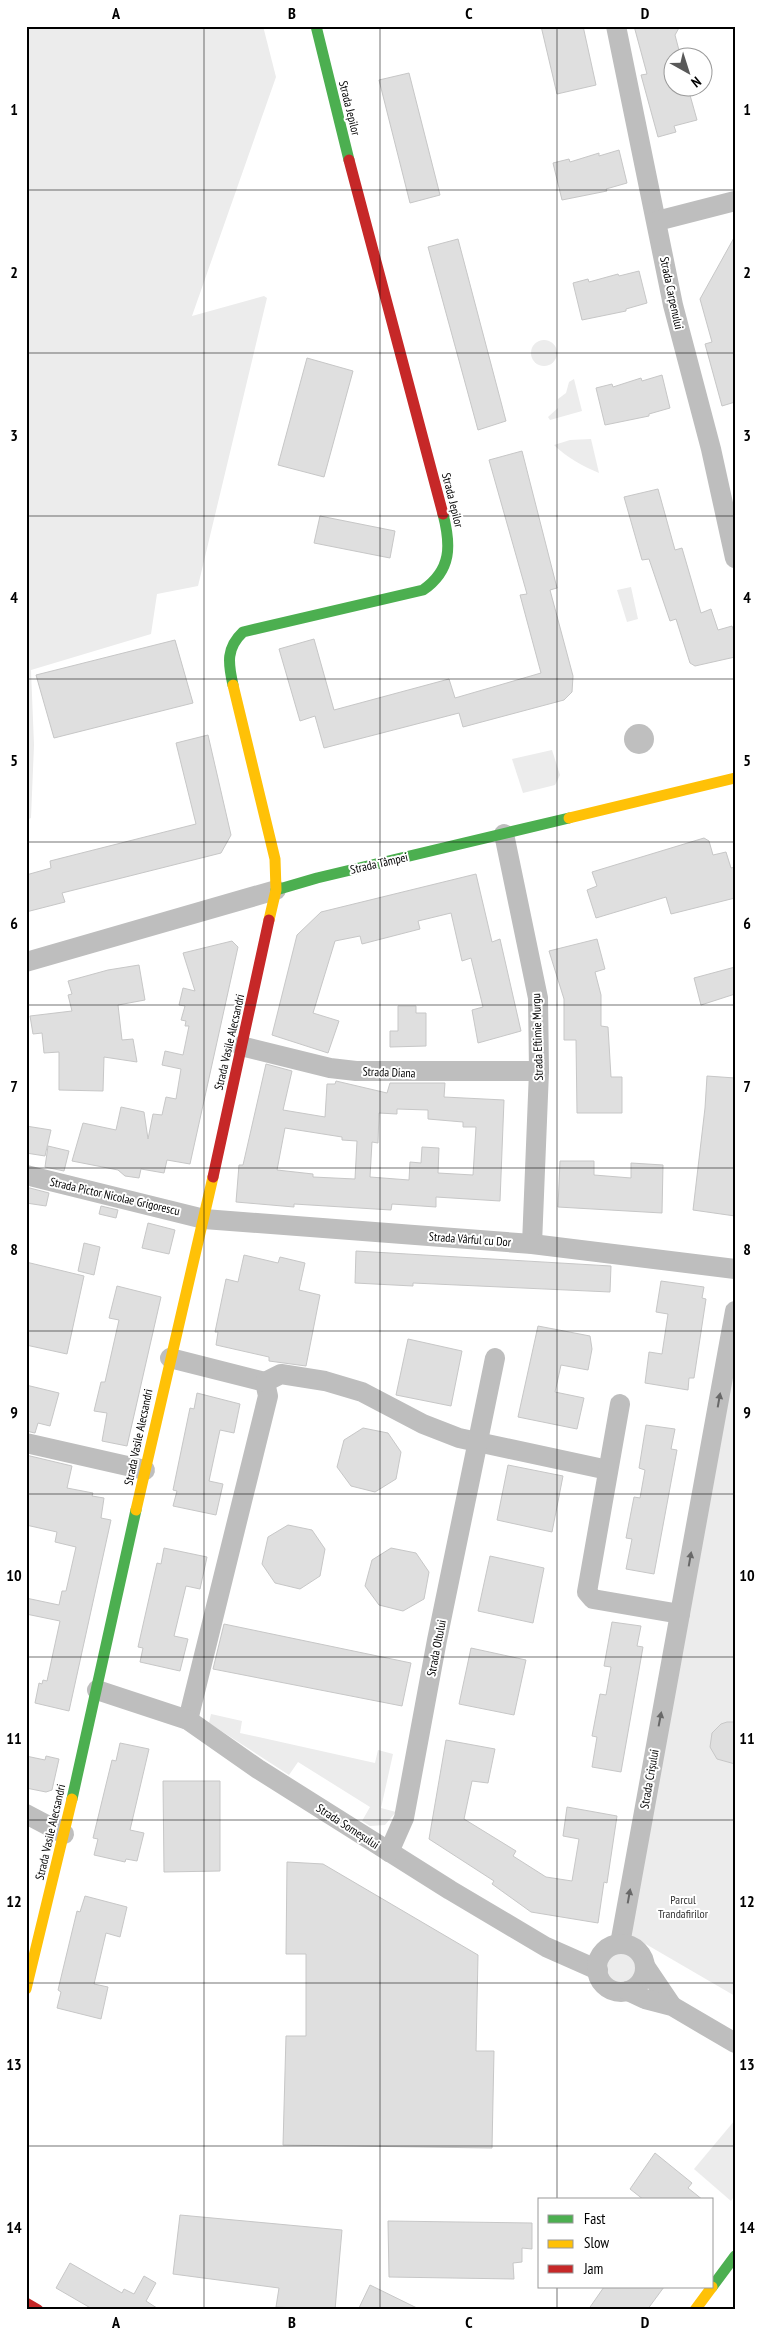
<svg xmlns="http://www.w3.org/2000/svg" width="761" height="2336" font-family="'PT Sans Narrow',sans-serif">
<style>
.green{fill:#ececec}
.water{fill:#bfbfbf}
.building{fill:#dfdfdf;stroke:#c7c7c7;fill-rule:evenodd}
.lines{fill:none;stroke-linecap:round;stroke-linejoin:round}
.street{stroke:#bebebe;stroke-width:20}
.fast{stroke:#4caf50;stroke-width:11}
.slow{stroke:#ffc107;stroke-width:11}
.jam{stroke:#c62828;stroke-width:11}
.oneway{fill:#686868}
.grid{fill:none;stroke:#000;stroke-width:1;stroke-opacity:0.55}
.labels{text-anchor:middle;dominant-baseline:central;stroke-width:4;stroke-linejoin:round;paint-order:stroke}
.street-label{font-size:12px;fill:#000;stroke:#fff}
.park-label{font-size:12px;fill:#333;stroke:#fff}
.neatline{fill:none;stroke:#000;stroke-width:2}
.grid-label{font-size:16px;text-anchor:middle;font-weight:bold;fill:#000}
</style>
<rect width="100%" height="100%" fill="#fff"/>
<g class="green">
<path d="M 26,26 L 263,26 L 276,77 L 192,316 L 264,296 L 267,298 L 198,586 L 157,594 L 151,634 L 31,670 L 34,745 L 31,818 L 26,820 Z"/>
<circle cx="544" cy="353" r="13"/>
<path d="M 574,379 L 582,411 L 550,420 L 548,417 L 558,408 L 558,399 L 566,393 L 569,382 Z"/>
<path d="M 591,439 L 599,473 C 582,466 568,458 554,445 L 570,440 Z"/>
<path d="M 631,587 L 638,619 L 627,622 L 617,590 Z"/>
<path d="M 552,750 L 560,775 L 555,785 L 523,793 L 512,759 Z"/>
<path d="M 735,1335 L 735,1996 L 625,1932 Z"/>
<path d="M 211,1714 L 242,1721 L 240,1733 L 375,1763 L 378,1750 L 393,1754 L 381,1808 L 396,1812 L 385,1825 L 370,1826 L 362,1821 L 370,1807 L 298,1762 L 289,1775 L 209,1723 Z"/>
<circle cx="621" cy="1968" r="17"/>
<path d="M 735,2120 L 735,2195 L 731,2201 L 694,2169 Z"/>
</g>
<circle class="water" cx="639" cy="739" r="15"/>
<g class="building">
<path d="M 541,26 L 583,26 L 596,85 L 557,94 Z"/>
<path d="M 634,26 L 680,26 L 675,35 L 681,58 L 674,58 L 674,88 L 688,88 L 697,120 L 674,126 L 676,132 L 658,137 L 641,75 L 647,74 Z"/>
<path d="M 409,73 L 440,195 L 410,203 L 379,80 Z"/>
<path d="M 619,150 L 627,183 L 606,189 L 607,191 L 562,200 L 553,163 L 569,159 L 570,162 L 599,153 L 599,156 Z"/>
<path d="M 735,236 L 735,402 L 722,406 L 705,344 L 712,342 L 700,299 Z"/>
<path d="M 458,239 L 506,421 L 478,430 L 428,247 Z"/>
<path d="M 639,271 L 647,303 L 626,309 L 626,311 L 582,320 L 573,283 L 588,279 L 589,282 L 618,274 L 619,276 Z"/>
<path d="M 307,358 L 353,371 L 324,477 L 278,465 Z"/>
<path d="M 662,375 L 670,408 L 649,414 L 649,416 L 605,425 L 596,388 L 612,384 L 613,387 L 641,378 L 642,381 Z"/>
<path d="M 522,451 L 557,588 L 550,590 L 573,676 L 572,692 L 564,700 L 463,727 L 459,713 L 324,748 L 315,716 L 300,721 L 279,649 L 314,639 L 334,710 L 449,679 L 455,698 L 541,673 L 520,595 L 527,594 L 489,460 Z"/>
<path d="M 658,489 L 675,550 L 682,548 L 701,613 L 711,609 L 718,630 L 732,626 L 735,635 L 735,657 L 695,666 L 690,663 L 676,619 L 670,621 L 649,559 L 642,560 L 624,497 Z"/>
<path d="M 320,516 L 395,531 L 390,558 L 314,543 Z"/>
<path d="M 175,640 L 193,703 L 54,738 L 36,675 Z"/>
<path d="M 208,735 L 231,835 L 221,853 L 62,893 L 65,902 L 26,912 L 26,875 L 51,868 L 50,861 L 196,824 L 176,743 Z"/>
<path d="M 704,838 L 709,841 L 713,855 L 726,852 L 731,868 L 735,867 L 735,898 L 671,914 L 666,897 L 596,918 L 587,890 L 597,886 L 592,872 Z"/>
<path d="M 476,874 L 492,942 L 500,939 L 521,1031 L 478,1043 L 472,1010 L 483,1007 L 471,958 L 462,961 L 451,913 L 418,921 L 420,929 L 362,944 L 360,936 L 335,941 L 313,1013 L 339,1021 L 328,1053 L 272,1035 L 297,935 L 321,912 Z"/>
<path d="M 597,939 L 605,969 L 595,972 L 601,995 L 601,1026 L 608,1027 L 611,1077 L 622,1077 L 622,1113 L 577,1113 L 576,1040 L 564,1040 L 564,999 L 549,951 Z"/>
<path d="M 232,941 L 238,947 L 190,1164 L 167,1160 L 164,1173 L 141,1169 L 139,1178 L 125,1176 L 118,1170 L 72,1161 L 83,1123 L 116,1130 L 121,1107 L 144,1112 L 148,1139 L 153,1114 L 162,1115 L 166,1097 L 176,1099 L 181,1069 L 162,1065 L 165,1051 L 183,1055 L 189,1026 L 185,1026 L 186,1021 L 181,1020 L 185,1006 L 179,1005 L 183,988 L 195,991 L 183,953 Z"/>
<path d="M 139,965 L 145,1000 L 118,1005 L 122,1040 L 133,1039 L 137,1062 L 104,1057 L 103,1091 L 59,1090 L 59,1052 L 44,1053 L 42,1033 L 33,1034 L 30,1016 L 72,1011 L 68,995 L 72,994 L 68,981 L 108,970 Z"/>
<path d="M 735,967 L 735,994 L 701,1005 L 694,978 Z"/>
<path d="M 398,1006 L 416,1006 L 416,1013 L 426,1013 L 426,1046 L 390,1047 L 390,1031 L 398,1031 Z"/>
<path d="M 266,1064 L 292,1071 L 283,1110 L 325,1117 L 327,1084 L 335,1084 L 336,1081 L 387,1093 L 390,1083 L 445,1083 L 444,1097 L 504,1100 L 500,1201 L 436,1197 L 436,1207 L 392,1204 L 391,1210 L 294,1204 L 294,1207 L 236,1202 L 239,1165 L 243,1165 ZM 397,1109 L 428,1110 L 428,1119 L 463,1122 L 463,1127 L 476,1127 L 473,1175 L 438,1173 L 439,1148 L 422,1147 L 421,1163 L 410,1162 L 409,1180 L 370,1177 L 372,1142 L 378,1143 L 379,1113 L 397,1114 ZM 285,1128 L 342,1137 L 342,1140 L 357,1141 L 355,1179 L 313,1177 L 313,1174 L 277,1170 Z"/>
<path d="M 707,1076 L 735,1078 L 735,1216 L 693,1210 L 705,1108 Z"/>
<path d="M 26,1126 L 51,1130 L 45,1156 L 26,1153 Z"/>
<path d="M 48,1146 L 69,1151 L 64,1171 L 45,1167 Z"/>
<path d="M 560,1161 L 594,1161 L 594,1175 L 631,1178 L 631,1163 L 663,1165 L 662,1213 L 558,1207 Z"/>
<path d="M 26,1187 L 49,1193 L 46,1206 L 26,1203 Z"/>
<path d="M 101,1206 L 118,1210 L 116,1218 L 99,1214 Z"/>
<path d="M 148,1223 L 175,1230 L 169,1254 L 142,1248 Z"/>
<path d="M 84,1243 L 100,1247 L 94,1275 L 78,1271 Z"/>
<path d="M 356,1251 L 611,1266 L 610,1292 L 413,1283 L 413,1286 L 355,1283 Z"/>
<path d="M 244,1255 L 278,1263 L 280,1257 L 305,1263 L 299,1290 L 320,1295 L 306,1366 L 269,1361 L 269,1357 L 216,1345 L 218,1332 L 215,1332 L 226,1279 L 238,1282 Z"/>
<path d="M 26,1262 L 84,1276 L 67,1354 L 26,1345 Z"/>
<path d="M 661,1281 L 704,1287 L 702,1298 L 706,1299 L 694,1378 L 689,1378 L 688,1390 L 645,1383 L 649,1352 L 662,1354 L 668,1314 L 656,1312 Z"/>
<path d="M 117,1286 L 161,1297 L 127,1446 L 102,1441 L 107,1413 L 94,1411 L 101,1382 L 105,1382 L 119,1320 L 109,1318 Z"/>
<path d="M 538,1326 L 590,1336 L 592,1349 L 588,1370 L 561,1365 L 555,1392 L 584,1398 L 577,1429 L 518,1417 Z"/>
<path d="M 408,1339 L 462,1351 L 451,1406 L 396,1395 Z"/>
<path d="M 26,1385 L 59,1393 L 50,1426 L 38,1423 L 35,1433 L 26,1431 Z"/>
<path d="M 197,1393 L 240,1404 L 234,1433 L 220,1430 L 209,1481 L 223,1484 L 216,1515 L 173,1506 L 177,1491 L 173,1490 L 190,1408 L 194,1409 Z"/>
<path d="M 646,1425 L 675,1429 L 671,1449 L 677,1450 L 654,1574 L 626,1569 L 632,1539 L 626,1538 L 634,1497 L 640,1498 L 645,1470 L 639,1468 Z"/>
<path d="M 363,1428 L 388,1433 L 401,1452 L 396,1479 L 375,1492 L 351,1486 L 337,1467 L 344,1440 Z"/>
<path d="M 26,1455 L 72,1466 L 67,1488 L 93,1493 L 92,1496 L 104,1498 L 101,1518 L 111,1520 L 69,1711 L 35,1703 L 39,1683 L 42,1684 L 43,1680 L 47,1681 L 60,1621 L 26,1614 L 26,1598 L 59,1605 L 62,1591 L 66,1591 L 76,1547 L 55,1542 L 57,1532 L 26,1525 Z"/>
<path d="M 508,1465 L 563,1476 L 552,1532 L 497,1520 Z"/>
<path d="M 288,1525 L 312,1530 L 325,1549 L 320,1576 L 300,1589 L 275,1583 L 262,1564 L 268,1537 Z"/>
<path d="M 164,1548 L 207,1557 L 200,1589 L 186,1586 L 174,1636 L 188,1639 L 180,1671 L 140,1662 L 143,1648 L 138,1647 L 157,1563 L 161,1564 Z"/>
<path d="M 391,1548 L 416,1553 L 429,1572 L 424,1599 L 403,1611 L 379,1605 L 365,1586 L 372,1560 Z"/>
<path d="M 490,1556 L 544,1568 L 533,1623 L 478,1611 Z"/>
<path d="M 612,1622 L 641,1626 L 637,1646 L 643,1647 L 621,1772 L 592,1767 L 597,1737 L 592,1736 L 600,1694 L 606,1695 L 611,1667 L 604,1666 Z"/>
<path d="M 224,1624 L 411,1663 L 402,1706 L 213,1669 Z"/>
<path d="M 471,1648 L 526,1660 L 514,1715 L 459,1704 Z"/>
<path d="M 727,1722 L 735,1722 L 735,1764 L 717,1759 L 710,1747 L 712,1733 L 721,1724 Z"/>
<path d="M 446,1740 L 495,1749 L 488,1783 L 472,1781 L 464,1819 L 516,1851 L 513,1856 L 546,1877 L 572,1881 L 579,1839 L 563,1836 L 567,1807 L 617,1816 L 607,1883 L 604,1882 L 598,1923 L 531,1912 L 492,1884 L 494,1881 L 429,1839 Z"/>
<path d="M 120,1743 L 149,1749 L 130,1830 L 144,1833 L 137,1861 L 126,1859 L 125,1862 L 94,1855 L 98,1839 L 93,1838 L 112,1760 L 116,1761 Z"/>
<path d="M 26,1756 L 45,1760 L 46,1756 L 59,1759 L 52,1790 L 46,1792 L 26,1788 Z"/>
<path d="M 163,1781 L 220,1781 L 220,1871 L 164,1872 Z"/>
<path d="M 287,1862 L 323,1864 L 478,1955 L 476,2051 L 494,2051 L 492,2148 L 283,2145 L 286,2036 L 306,2036 L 306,1954 L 286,1954 Z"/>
<path d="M 85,1896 L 127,1907 L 120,1937 L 106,1933 L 94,1984 L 108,1987 L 101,2019 L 57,2008 L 61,1992 L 58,1990 L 77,1911 L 80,1912 Z"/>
<path d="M 655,2153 L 692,2183 L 688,2188 L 703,2200 L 644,2200 L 630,2189 Z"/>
<path d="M 180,2215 L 342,2230 L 335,2310 L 276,2307 L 279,2288 L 173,2274 Z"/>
<path d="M 388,2221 L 532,2223 L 532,2249 L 522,2248 L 522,2262 L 513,2263 L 514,2279 L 389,2277 Z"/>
<path d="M 70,2263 L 122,2293 L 124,2289 L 134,2294 L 144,2276 L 156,2283 L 146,2301 L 160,2310 L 94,2310 L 56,2288 Z"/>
<path d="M 370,2285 L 421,2310 L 358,2310 Z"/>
<path d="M 604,2287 L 664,2287 L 647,2310 L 588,2310 Z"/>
</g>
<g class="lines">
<g class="street">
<path d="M 616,26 L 673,305 L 711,449 L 735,558"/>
<path d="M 657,221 L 735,201"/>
<path d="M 504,834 L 538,998 L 539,1071 L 532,1244"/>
<path d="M 26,962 L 276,890"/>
<path d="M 241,1046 L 330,1068 L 356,1071 L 539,1071"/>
<path d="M 26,1175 L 204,1219 L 532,1244 L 735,1269"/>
<path d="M 170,1358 L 265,1382 L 268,1396 L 188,1720"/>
<path d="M 265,1382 L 281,1374 L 325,1381 L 362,1392 L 423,1424 L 459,1438 L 608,1470"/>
<path d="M 620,1404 L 587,1592 L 593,1599 L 680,1614"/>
<path d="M 26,1443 L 145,1470"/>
<path d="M 97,1690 L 188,1720 L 258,1769 L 450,1890 L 546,1947 L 598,1970"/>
<path d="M 26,1814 L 64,1834"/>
<path d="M 389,1852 L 404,1818 L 437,1640 L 495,1358"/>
<path d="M 620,1944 L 735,1311"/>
<circle cx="621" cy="1968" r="24"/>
<path d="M 645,1966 L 672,2006"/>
<path d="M 628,1991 L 645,1999 L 672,2006 L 735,2043"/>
</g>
<g class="fast">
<path d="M 316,26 L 349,160"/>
<path d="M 233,685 C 228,663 226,648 243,632 L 423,590 C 452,570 451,545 443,514"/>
<path d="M 276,890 L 317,878 L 569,818"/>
<path d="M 72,1799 L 136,1510"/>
<path d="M 712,2287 L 735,2256"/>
</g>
<g class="slow">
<path d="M 233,685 L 275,859 L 276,890 L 269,920"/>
<path d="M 569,818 L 735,778"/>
<path d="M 136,1510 L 213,1177"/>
<path d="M 26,1989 L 72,1799"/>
<path d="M 695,2310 L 712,2287"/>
</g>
<g class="jam">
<path d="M 349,160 L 443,514"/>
<path d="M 213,1177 L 269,920"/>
<path d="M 26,2303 L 38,2310"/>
</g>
</g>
<defs><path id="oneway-solid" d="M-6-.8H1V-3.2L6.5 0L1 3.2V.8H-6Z" transform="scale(1.25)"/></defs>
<g class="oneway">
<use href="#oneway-solid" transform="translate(719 1400) rotate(-80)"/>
<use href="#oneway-solid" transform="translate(690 1559) rotate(-80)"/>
<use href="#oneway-solid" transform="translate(660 1719) rotate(-79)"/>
<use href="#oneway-solid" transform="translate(629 1896) rotate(-80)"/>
</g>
<path class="grid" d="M 204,26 L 204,2310M 380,26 L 380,2310M 557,26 L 557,2200M 26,190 L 735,190M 26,353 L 735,353M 26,516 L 735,516M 26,679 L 735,679M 26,842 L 735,842M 26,1005 L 735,1005M 26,1168 L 735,1168M 26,1331 L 735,1331M 26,1494 L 735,1494M 26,1657 L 735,1657M 26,1820 L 735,1820M 26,1983 L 735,1983M 26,2146 L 735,2146M 557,2287 L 557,2310"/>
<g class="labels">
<g class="street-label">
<text transform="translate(350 108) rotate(76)">Strada Jepilor</text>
<text transform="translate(672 293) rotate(78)">Strada Carpenului</text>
<text transform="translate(453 500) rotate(76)">Strada Jepilor</text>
<text transform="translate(379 863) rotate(-13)">Strada Tâmpei</text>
<text transform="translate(537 1037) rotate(-92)">Strada Eftimie Murgu</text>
<text transform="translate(229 1042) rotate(-77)">Strada Vasile Alecsandri</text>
<text transform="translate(389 1072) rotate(2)">Strada Diana</text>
<text transform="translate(115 1196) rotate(13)">Strada Pictor Nicolae Grigorescu</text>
<text transform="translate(470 1239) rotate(4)">Strada Vârful cu Dor</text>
<text transform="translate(138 1437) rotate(-78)">Strada Vasile Alecsandri</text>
<text transform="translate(436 1648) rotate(-79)">Strada Oltului</text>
<text transform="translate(649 1779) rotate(-80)">Strada Crișului</text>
<text transform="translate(348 1826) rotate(33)">Strada Someșului</text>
<text transform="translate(50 1832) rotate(-77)">Strada Vasile Alecsandri</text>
</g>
<g class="park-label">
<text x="683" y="1899">Parcul<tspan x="683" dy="14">Trandafirilor</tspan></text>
</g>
</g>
<rect width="761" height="2336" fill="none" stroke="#ffffff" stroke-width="55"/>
<rect x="538" y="2198" width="175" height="90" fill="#ffffff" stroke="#999999"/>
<rect x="548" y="2215" width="25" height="8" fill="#4caf50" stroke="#999999"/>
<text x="584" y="2224" font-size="15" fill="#000000">Fast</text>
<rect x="548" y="2240" width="25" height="8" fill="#ffc107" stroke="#999999"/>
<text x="584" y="2248" font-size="15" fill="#000000">Slow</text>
<rect x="548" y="2265" width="25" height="8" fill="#c62828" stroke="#999999"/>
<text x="584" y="2274" font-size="15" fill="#000000">Jam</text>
<g transform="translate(688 72) rotate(141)"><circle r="24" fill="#ffffff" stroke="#999999"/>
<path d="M0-4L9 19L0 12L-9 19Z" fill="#595959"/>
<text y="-8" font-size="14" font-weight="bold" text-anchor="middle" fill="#000000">N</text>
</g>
<rect x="28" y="28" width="706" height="2280" class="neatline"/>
<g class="grid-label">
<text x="116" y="19">A</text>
<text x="292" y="19">B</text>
<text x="469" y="19">C</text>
<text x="645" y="19">D</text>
<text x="14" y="115">1</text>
<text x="747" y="115">1</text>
<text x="14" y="278">2</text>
<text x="747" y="278">2</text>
<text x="14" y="441">3</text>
<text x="747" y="441">3</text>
<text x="14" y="603">4</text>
<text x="747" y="603">4</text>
<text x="14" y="766">5</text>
<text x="747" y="766">5</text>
<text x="14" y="929">6</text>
<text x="747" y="929">6</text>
<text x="14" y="1092">7</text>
<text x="747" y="1092">7</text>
<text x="14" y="1255">8</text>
<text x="747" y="1255">8</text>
<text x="14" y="1418">9</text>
<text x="747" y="1418">9</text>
<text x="14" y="1581">10</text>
<text x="747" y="1581">10</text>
<text x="14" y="1744">11</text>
<text x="747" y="1744">11</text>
<text x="14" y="1907">12</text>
<text x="747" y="1907">12</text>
<text x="14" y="2070">13</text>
<text x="747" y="2070">13</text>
<text x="14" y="2233">14</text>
<text x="747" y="2233">14</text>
<text x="116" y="2328">A</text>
<text x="292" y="2328">B</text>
<text x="469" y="2328">C</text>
<text x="645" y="2328">D</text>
</g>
</svg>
